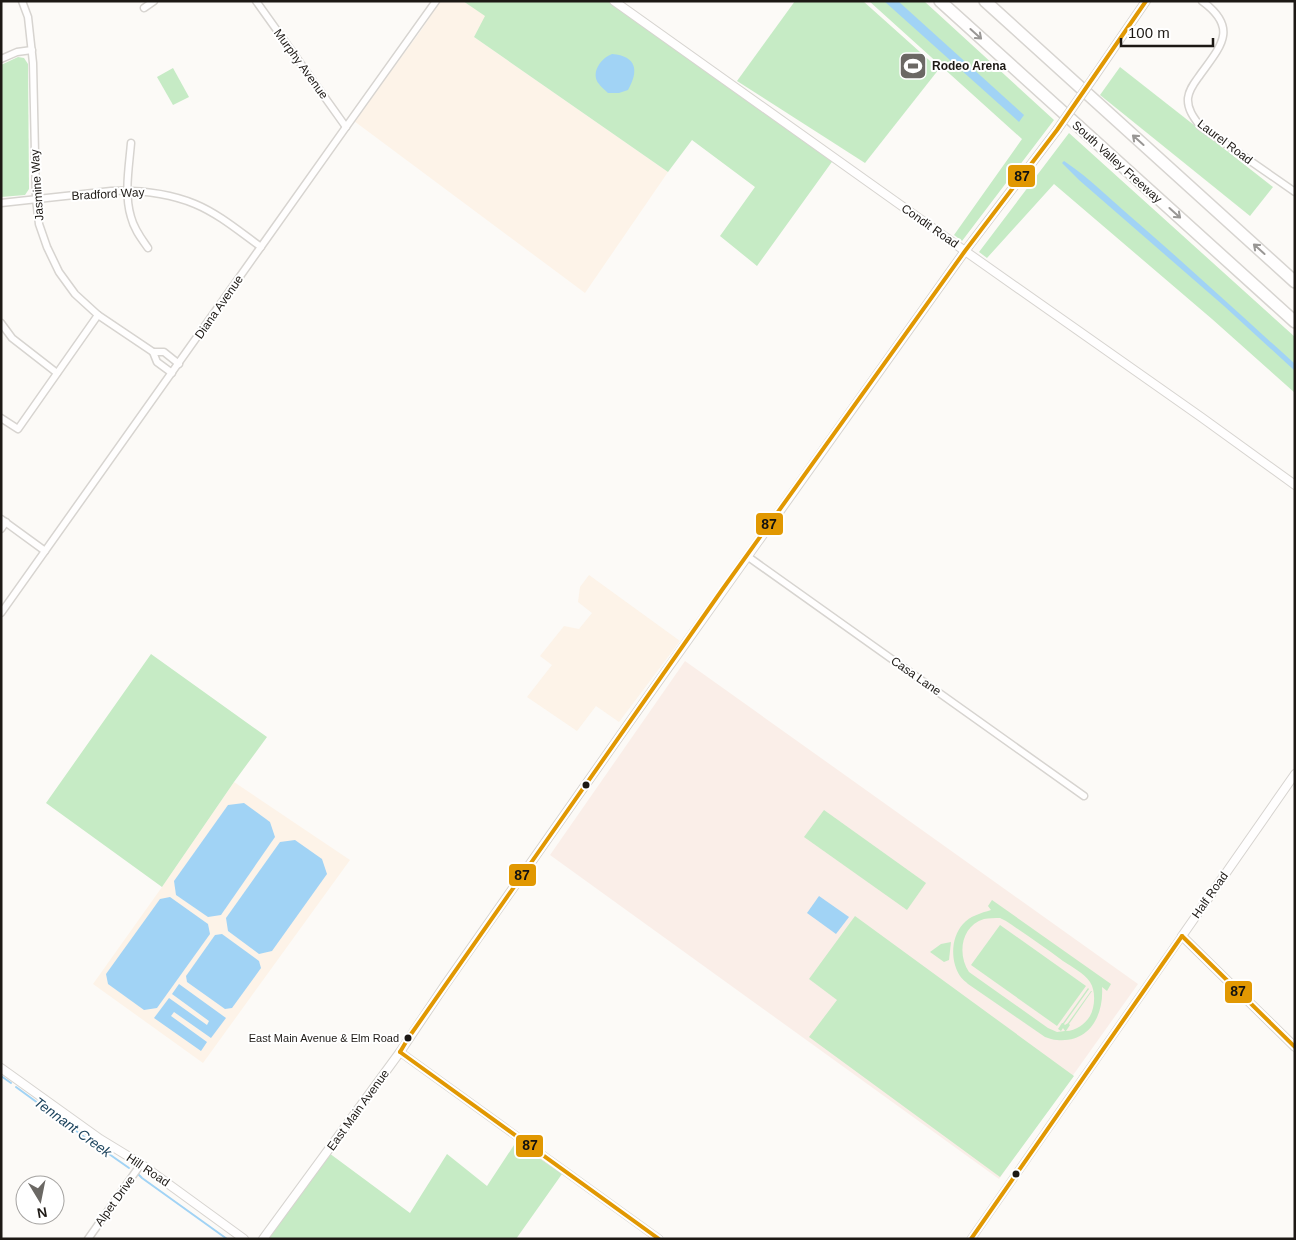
<svg xmlns="http://www.w3.org/2000/svg" width="1296" height="1240" font-family="Arial,sans-serif">
<style>
.built{fill:#fdf3e8}
.education{fill:#faeee8}
.green{fill:#c6ebc5;fill-rule:evenodd}
.water{fill:#a1d3f5}
.lines{fill:none;stroke-linecap:round;stroke-linejoin:round}
.stream{stroke:#a1d3f5;stroke-width:2}
.minor-casing{stroke:#d7d4d0;stroke-width:9}
.tertiary-casing{stroke:#d7d4d0;stroke-width:10}
.motorway-casing{stroke:#d7d4d0;stroke-width:14}
.minor{stroke:#fffefe;stroke-width:6}
.tertiary{stroke:#fffefe;stroke-width:8}
.motorway{stroke:#fffefe;stroke-width:11}
.tertiary-bridge-casing{stroke:#d7d4d0;stroke-width:10;stroke-linecap:butt}
.tertiary-bridge{stroke:#fffefe;stroke-width:8}
.bus-1-casing{stroke:#fff;stroke-width:8}
.bus-1{stroke:#e19802;stroke-width:4}
.oneway{stroke:#999795}
.bus-dot{fill:#1d1915;stroke:#fff;stroke-width:2}
.labels{text-anchor:middle;dominant-baseline:central;stroke-width:4;stroke-linejoin:round;paint-order:stroke}
.bus-label{font-size:11px;fill:#1d1915;stroke:#fff;text-anchor:end}
.street-label{font-size:12px;fill:#1d1915;stroke:#fff}
.poi-label{font-size:12px;font-weight:bold;fill:#1d1915;stroke:#fff;text-anchor:start}
.water-label{font-size:14px;font-style:italic;fill:#1d445e;stroke:#fff}
.line-badge{stroke:#fff;stroke-width:2}
.pale-badge-label{font-size:14px;text-anchor:middle;font-weight:bold;fill:#111}
</style>
<rect width="100%" height="100%" fill="#fcfaf7"/>
<g class="built">
<path d="M 440,1 L 463,1 L 486,16 L 474,37 L 668,172 L 585,293 L 354,121 L 422,29 Z"/>
<path d="M 589,575 L 680,641 L 619,722 L 596,706 L 577,731 L 527,697 L 552,665 L 540,656 L 564,626 L 579,629 L 592,613 L 578,602 L 580,587 Z"/>
<path d="M 234,782 L 350,860 L 203,1063 L 93,984 L 162,887 Z"/>
</g>
<path class="education" d="M 685,661 L 1138,984 L 999,1179 L 550,855 Z"/>
<g class="green">
<path d="M 463,1 L 613,1 L 834,159 L 757,266 L 720,236 L 755,187 L 692,140 L 668,172 L 474,37 L 485,16 Z"/>
<path d="M 795,1 L 863,1 L 939,69 L 865,163 L 737,81 Z"/>
<path d="M 869,1 L 924,1 L 1054,120 L 962,241 L 954,235 L 1022,139 Z"/>
<path d="M 18,57 L 24,58 L 28,64 L 29,189 L 25,195 L 1,197 L 1,65 Z"/>
<path d="M 1120,67 L 1273,187 L 1250,216 L 1100,95 Z"/>
<path d="M 173,68 L 189,97 L 173,105 L 157,77 Z"/>
<path d="M 1069,133 L 1295,337 L 1295,393 L 1212,319 L 1054,184 L 987,258 L 979,252 Z"/>
<path d="M 151,654 L 267,737 L 234,782 L 162,887 L 46,803 Z"/>
<path d="M 824,810 L 926,883 L 907,910 L 804,837 Z"/>
<path d="M 992,900 L 1111,984 L 1107,991 L 1102,987 C 1104,1016 1089,1043 1057,1040 C 1053,1040 1049,1038 1045,1037 L 968,984 C 966,982 962,979 960,976 C 950,961 951,937 963,924 C 970,916 981,913 991,910 L 988,906 ZM 1000,918 L 1006,921 C 1025,934 1044,947 1063,961 C 1072,967 1084,973 1090,982 C 1096,991 1095,1007 1090,1016 C 1085,1024 1076,1031 1066,1031 L 1070,1025 L 1069,1024 L 1092,991 L 1091,991 L 1068,1023 L 1065,1025 L 1064,1024 L 1089,989 L 1088,988 L 1063,1023 L 1062,1023 L 1058,1029 L 1061,1031 L 1063,1028 L 1065,1031 L 1057,1032 L 1048,1028 L 969,972 C 957,954 961,926 984,919 C 989,918 995,918 1000,918 Z"/>
<path d="M 855,916 L 1074,1076 L 1000,1177 L 809,1037 L 837,1000 L 809,979 Z"/>
<path d="M 1000,925 L 1086,986 L 1057,1026 L 971,965 Z"/>
<path d="M 951,942 L 949,960 L 944,962 L 930,952 L 941,944 Z"/>
<path d="M 516,1142 L 562,1174 L 516,1239 L 267,1239 L 329,1153 L 410,1213 L 447,1154 L 487,1186 Z"/>
</g>
<g class="water">
<path d="M 884,1 L 898,1 L 1024,115 L 1019,122 Z"/>
<path d="M 612,54 C 637,56 639,71 628,90 L 619,93 L 608,93 C 605,90 601,87 599,84 C 590,73 601,58 612,54 Z"/>
<path d="M 1064,161 C 1091,179 1113,202 1138,223 C 1191,269 1243,317 1295,364 L 1295,371 L 1224,306 L 1079,180 L 1062,163 Z"/>
<path d="M 244,803 L 270,822 L 275,837 L 221,915 L 208,917 L 176,895 L 174,881 L 228,805 Z"/>
<path d="M 295,840 L 322,859 L 327,874 L 272,951 L 259,954 L 228,931 L 226,918 L 280,842 Z"/>
<path d="M 819,896 L 849,917 L 836,934 L 807,913 Z"/>
<path d="M 170,897 L 208,924 L 210,934 L 157,1008 L 144,1010 L 108,984 L 106,974 L 160,899 Z"/>
<path d="M 222,934 L 259,961 L 261,968 L 232,1008 L 225,1009 L 187,982 L 186,976 L 215,935 Z"/>
<path d="M 179,984 L 226,1018 L 211,1038 L 174,1012 L 171,1016 L 207,1042 L 201,1051 L 154,1018 L 169,998 L 207,1025 L 209,1021 L 172,994 Z"/>
</g>
<g class="lines">
<g class="stream">
<path d="M 1,1076 L 11,1083"/>
<path d="M 16,1087 L 79,1133 L 129,1168"/>
<path d="M 138,1174 L 142,1178 L 227,1239"/>
</g>
<g class="minor-casing">
<g id="minor">
<path d="M 22,1 L 28,17 L 33,63 L 36,199 L 39,224 L 47,247 L 59,272 L 75,294 L 98,315 L 153,352 L 164,352 L 179,364"/>
<path d="M 256,1 L 346,127"/>
<path d="M 1202,1 C 1239,28 1221,46 1200,75 C 1195,82 1189,89 1188,98 C 1187,109 1194,118 1200,126 L 1295,192"/>
<path d="M 144,8 L 154,1"/>
<path d="M 1,59 L 17,52 L 32,50"/>
<path d="M 131,143 C 129,167 124,194 131,217 C 134,229 141,238 148,248"/>
<path d="M 1,203 L 111,191 C 140,190 168,193 195,204 C 219,214 240,232 261,247"/>
<path d="M 1,323 L 12,338 L 57,373"/>
<path d="M 153,352 L 157,362 L 172,373"/>
<path d="M 1,418 L 18,429 L 98,315"/>
<path d="M 1,519 L 45,551"/>
<path d="M 1,529 L 6,522"/>
<path d="M 747,556 L 1084,796"/>
<path d="M 1,613 L 346,127 L 436,1"/>
<path d="M 400,1052 L 659,1239"/>
<path d="M 88,1239 L 141,1164"/>
<path d="M 971,1239 L 1182,936"/>
</g>
</g>
<g class="tertiary-casing">
<g id="tertiary">
<path d="M 614,1 L 965,251 L 1201,417 L 1295,485"/>
<path d="M 1094,77 L 1146,1"/>
<path d="M 1295,774 L 1182,936 L 1295,1047"/>
<path d="M 1,1068 L 100,1139 L 141,1164 L 244,1239"/>
<path d="M 263,1239 L 400,1052 L 445,985 L 631,720 L 965,251 L 1057,130"/>
</g>
</g>
<g class="motorway-casing">
<g id="motorway">
<path d="M 940,1 L 1295,322"/>
<path d="M 985,1 L 1295,282"/>
</g>
</g>
<use href="#minor" class="minor"/>
<use href="#tertiary" class="tertiary"/>
<use href="#motorway" class="motorway"/>
<g class="tertiary-bridge-casing">
<path id="tertiary-bridge" d="M 1057,130 L 1094,77"/>
</g>
<use href="#tertiary-bridge" class="tertiary-bridge"/>
<g class="bus-1-casing">
<g id="bus-1">
<path d="M 1182,936 L 1295,1047"/>
<path d="M 400,1052 L 409,1037 L 722,590 L 965,251 L 1057,130 L 1146,1"/>
<path d="M 400,1052 L 659,1239"/>
<path d="M 971,1239 L 1182,936"/>
</g>
</g>
<use href="#bus-1" class="bus-1"/>
</g>
<defs><path id="oneway-shaft" d="M-6 0H5M1.5-3L5.5 0L1.5 3" fill="none" stroke-width="1.6" stroke-linecap="round" stroke-linejoin="round" transform="scale(1.25)"/></defs>
<g class="oneway">
<use href="#oneway-shaft" transform="translate(976 34) rotate(42)"/>
<use href="#oneway-shaft" transform="translate(1138 140) rotate(-138)"/>
<use href="#oneway-shaft" transform="translate(1175 213) rotate(42)"/>
<use href="#oneway-shaft" transform="translate(1259 249) rotate(-138)"/>
</g>
<defs>
<g id="stadium-square" transform="scale(1.4375)"><rect x="-9" y="-9" width="18" height="18" rx="4" fill="#6b6864" stroke="#fff"/><path d="M0-5a6.5 5 0 1 0 0 10a6.5 5 0 1 0 0-10ZM-3.5-1.8h7v3.6h-7Z" fill="#fff"/></g>
</defs>
<g fill-rule="evenodd">
<use href="#stadium-square" x="913" y="66"/>
</g>
<g class="bus-dot">
<circle cx="586" cy="785" r="4.5"/>
<circle cx="408" cy="1038" r="4.5"/>
<circle cx="1016" cy="1174" r="4.5"/>
</g>
<g class="labels">
<g class="bus-label">
<text x="399" y="1038">East Main Avenue &amp; Elm Road</text>
</g>
<g class="street-label">
<text transform="translate(301 64) rotate(54)">Murphy Avenue</text>
<text transform="translate(1225 142) rotate(37)">Laurel Road</text>
<text transform="translate(1117 162) rotate(42)">South Valley Freeway</text>
<text transform="translate(37 185) rotate(-94)">Jasmine Way</text>
<text transform="translate(108 194) rotate(-3)">Bradford Way</text>
<text transform="translate(930 226) rotate(35)">Condit Road</text>
<text transform="translate(219 307) rotate(-55)">Diana Avenue</text>
<text transform="translate(916 676) rotate(35)">Casa Lane</text>
<text transform="translate(1210 895) rotate(-55)">Half Road</text>
<text transform="translate(358 1110) rotate(-54)">East Main Avenue</text>
<text transform="translate(148 1170) rotate(34)">Hill Road</text>
<text transform="translate(115 1201) rotate(-54)">Alpet Drive</text>
</g>
<g class="poi-label">
<text x="932" y="66">Rodeo Arena</text>
</g>
<g class="water-label">
<text transform="translate(73 1127) rotate(36)">Tennant Creek</text>
</g>
</g>
<g class="line-badge">
<rect x="1007" y="164" width="29" height="24" rx="5" fill="#e19802"/>
<rect x="755" y="512" width="29" height="24" rx="5" fill="#e19802"/>
<rect x="508" y="863" width="29" height="24" rx="5" fill="#e19802"/>
<rect x="1224" y="980" width="29" height="24" rx="5" fill="#e19802"/>
<rect x="515" y="1134" width="29" height="24" rx="5" fill="#e19802"/>
</g>
<g class="pale-badge-label">
<text x="1022" y="181">87</text>
<text x="769" y="529">87</text>
<text x="522" y="880">87</text>
<text x="1238" y="996">87</text>
<text x="530" y="1150">87</text>
</g>
<rect width="1296" height="1240" fill="none" stroke="#1d1915" stroke-width="5"/>
<g transform="translate(40 1200) rotate(170)"><circle r="24" fill="#ffffff" stroke="#a5a3a1"/>
<path d="M0-4L9 19L0 12L-9 19Z" fill="#6b6864"/>
<text y="-8" font-size="14" font-weight="bold" text-anchor="middle" fill="#1d1915">N</text>
</g>
<path d="M1121 38v8h92v-8" fill="none" stroke="#1d1915" stroke-width="2.5"/>
<text x="1128" y="38" font-size="15" fill="#1d1915" stroke="#ffffff" stroke-width="4" paint-order="stroke">100 m</text>
</svg>
